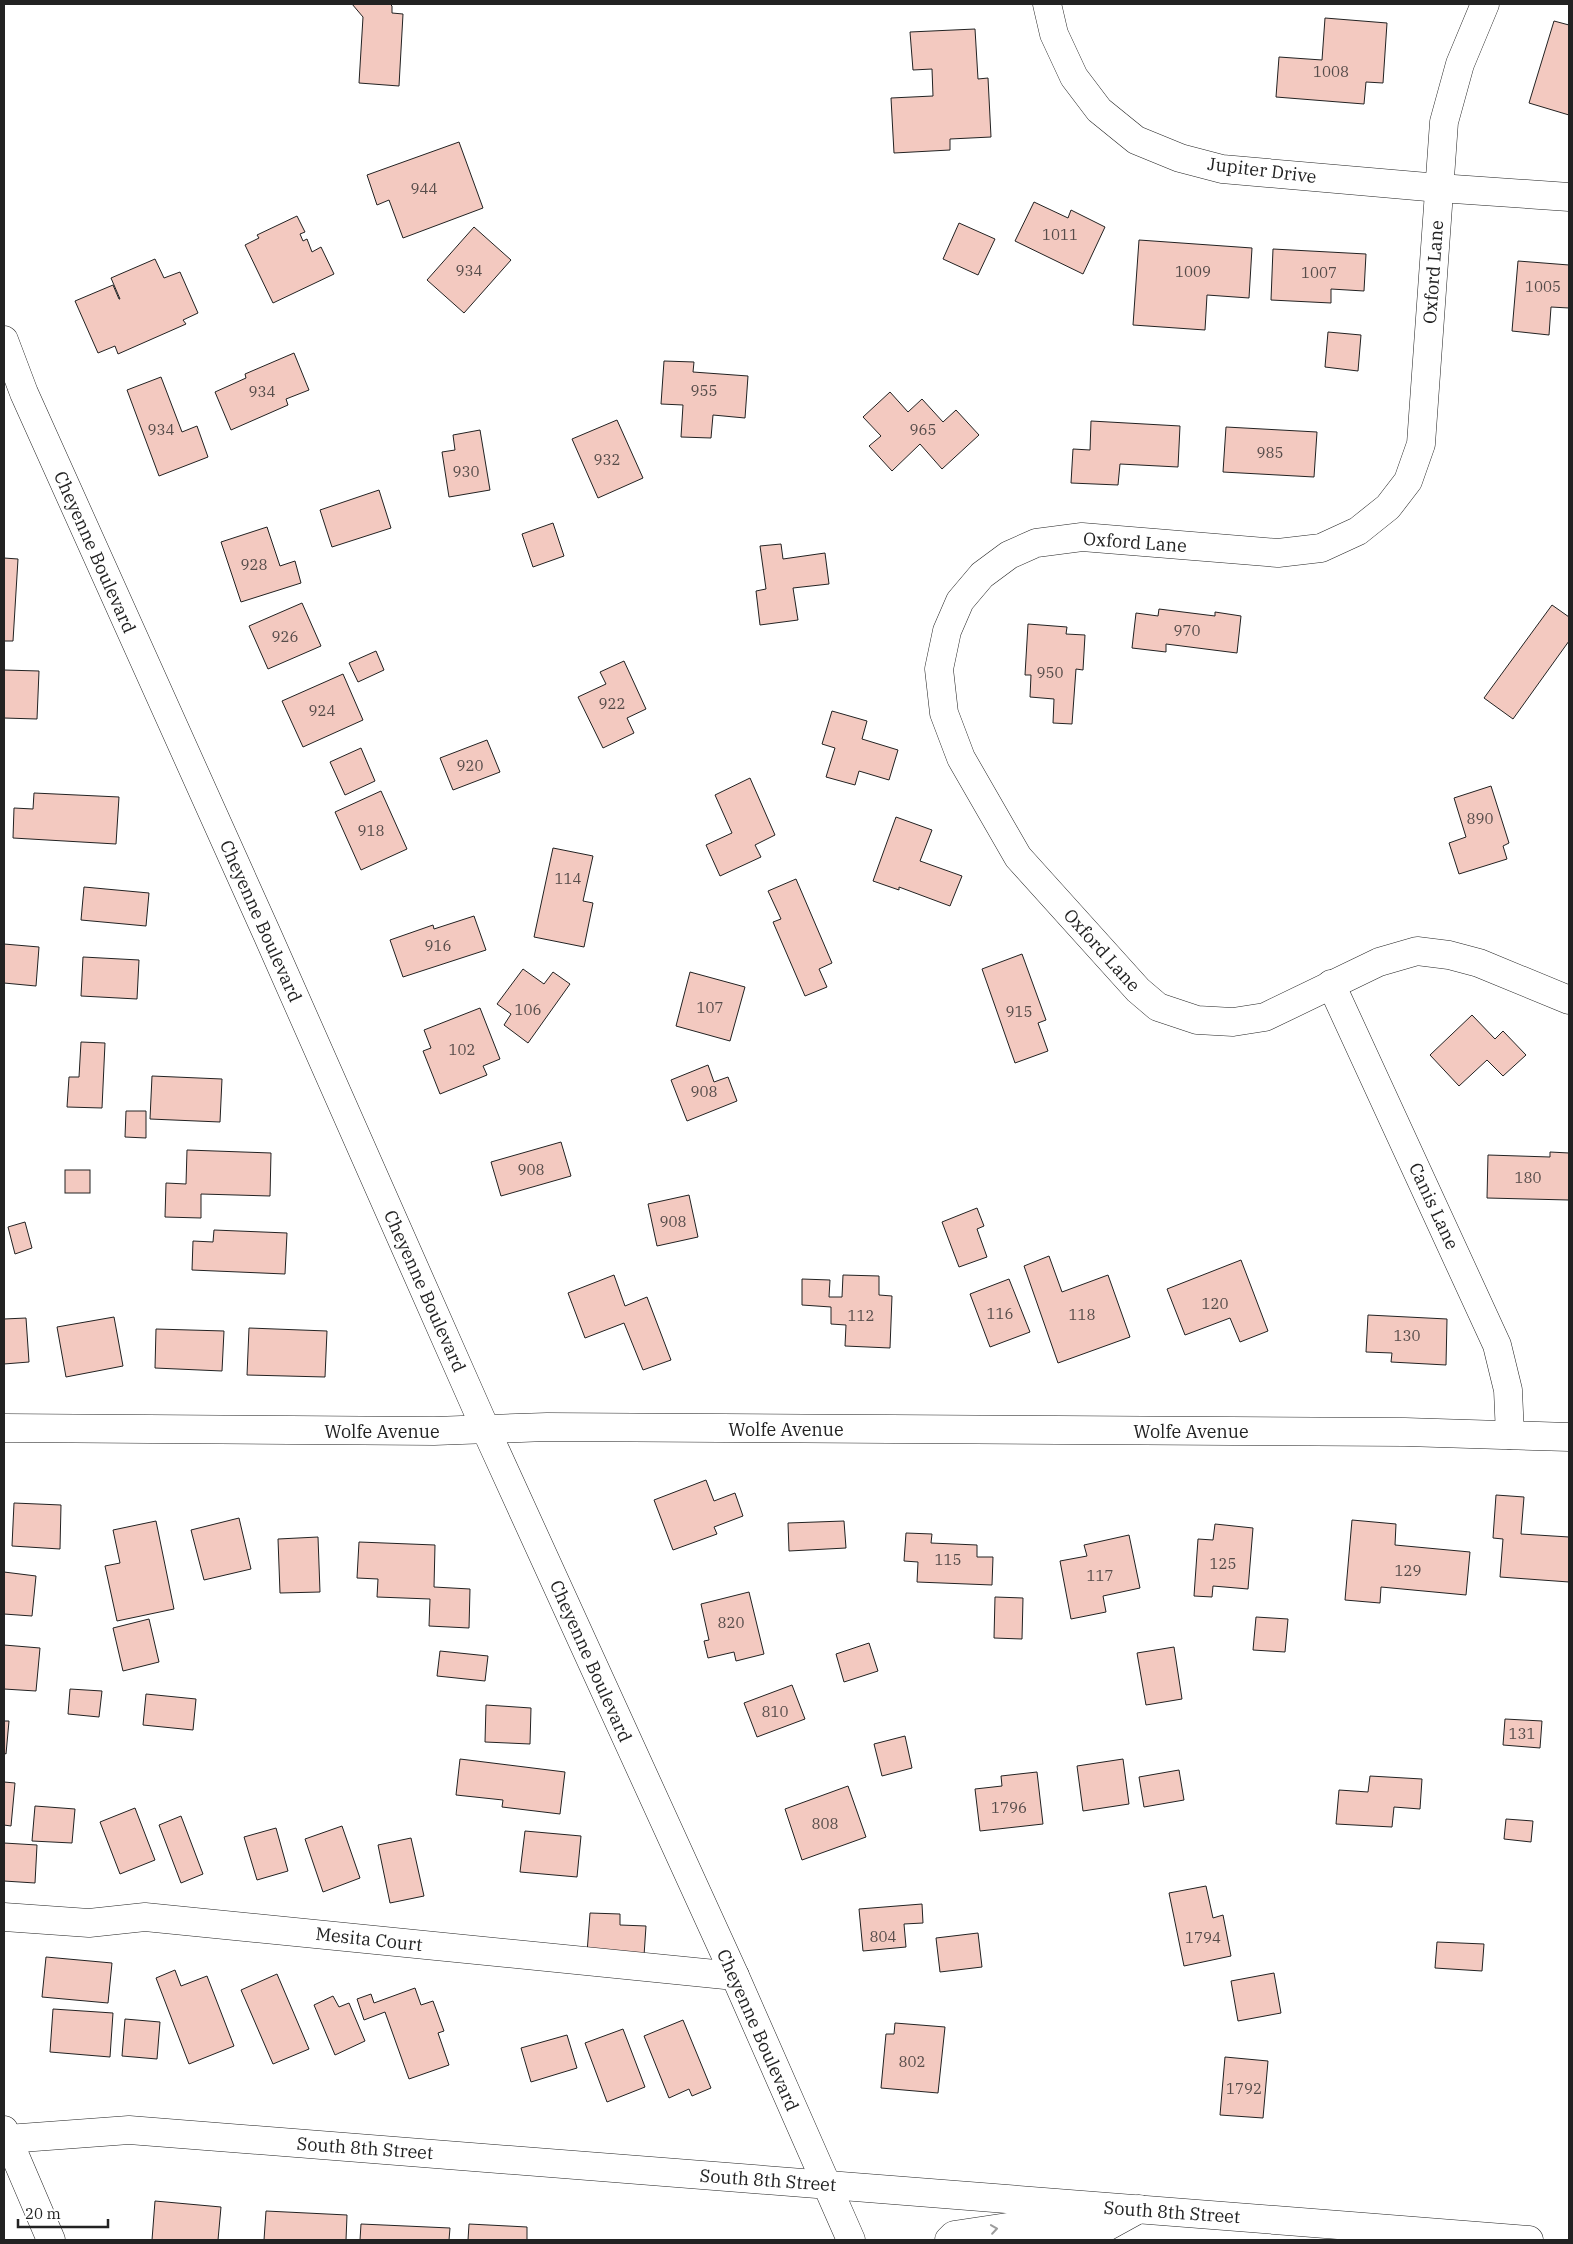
<svg xmlns="http://www.w3.org/2000/svg" width="1573" height="2244" font-family="'IBM Plex Serif',serif">
<style>
.building{fill:#f3c9c0;stroke:#222}
.lines{fill:none;stroke-linecap:round;stroke-linejoin:round}
.minor-casing{stroke:#222;stroke-width:29}
.secondary-casing{stroke:#222;stroke-width:29}
.minor{stroke:#fff;stroke-width:28}
.secondary{stroke:#fff;stroke-width:28}
.oneway{stroke:#9c9c9c}
.labels{text-anchor:middle;dominant-baseline:central;stroke-width:4;stroke-linejoin:round;paint-order:stroke}
.number-label{font-size:15px;fill:#564c4a}
.street-label{font-size:18px;fill:#222;stroke:#fff}
</style>
<rect width="100%" height="100%" fill="#fff"/>
<g class="building">
<path d="M 352,4 L 390,4 L 392,6 L 392,13 L 403,14 L 399,86 L 359,83 L 363,17 Z"/>
<path d="M 1325,18 L 1387,23 L 1383,83 L 1366,82 L 1364,104 L 1276,97 L 1279,57 L 1322,60 Z"/>
<path d="M 1554,21 L 1569,25 L 1569,115 L 1529,103 Z"/>
<path d="M 975,29 L 978,79 L 988,78 L 991,137 L 950,139 L 950,150 L 894,153 L 891,98 L 933,96 L 932,69 L 913,70 L 910,32 Z"/>
<path d="M 459,142 L 483,208 L 403,238 L 389,200 L 377,205 L 367,175 Z"/>
<path d="M 1034,202 L 1068,218 L 1071,210 L 1105,227 L 1083,274 L 1015,241 Z"/>
<path d="M 297,216 L 305,232 L 300,234 L 303,241 L 307,239 L 312,252 L 321,247 L 334,274 L 273,303 L 245,245 L 259,238 L 257,235 Z"/>
<path d="M 959,223 L 995,239 L 978,275 L 943,259 Z"/>
<path d="M 474,227 L 511,260 L 464,313 L 427,280 Z"/>
<path d="M 1139,240 L 1252,248 L 1249,298 L 1207,295 L 1205,330 L 1133,325 Z"/>
<path d="M 1273,249 L 1366,254 L 1364,291 L 1331,289 L 1331,303 L 1271,300 Z"/>
<path d="M 155,259 L 164,278 L 180,272 L 198,313 L 183,320 L 186,324 L 118,354 L 115,346 L 98,353 L 75,301 L 113,285 L 119,299 L 120,299 L 111,278 Z"/>
<path d="M 1518,261 L 1569,265 L 1569,308 L 1551,307 L 1549,335 L 1512,331 Z"/>
<path d="M 1328,332 L 1361,335 L 1358,371 L 1325,367 Z"/>
<path d="M 294,353 L 309,390 L 286,399 L 288,405 L 231,430 L 215,392 L 246,378 L 245,374 Z"/>
<path d="M 664,361 L 694,362 L 693,372 L 748,376 L 745,418 L 713,415 L 711,438 L 681,437 L 683,405 L 661,404 Z"/>
<path d="M 161,377 L 182,432 L 197,426 L 208,457 L 159,476 L 127,390 Z"/>
<path d="M 890,392 L 908,412 L 922,399 L 943,422 L 956,410 L 979,435 L 942,469 L 920,444 L 892,471 L 869,446 L 881,436 L 863,417 Z"/>
<path d="M 617,420 L 643,478 L 598,498 L 572,439 Z"/>
<path d="M 1091,421 L 1180,426 L 1178,467 L 1120,464 L 1118,485 L 1071,483 L 1073,449 L 1090,450 Z"/>
<path d="M 1226,427 L 1317,432 L 1314,477 L 1223,472 Z"/>
<path d="M 480,430 L 490,490 L 449,497 L 442,452 L 455,450 L 453,435 Z"/>
<path d="M 379,490 L 391,528 L 332,547 L 320,510 Z"/>
<path d="M 553,523 L 564,556 L 533,567 L 522,534 Z"/>
<path d="M 267,527 L 280,566 L 295,561 L 301,583 L 241,602 L 221,542 Z"/>
<path d="M 781,544 L 783,559 L 825,553 L 829,584 L 793,588 L 798,620 L 760,625 L 756,591 L 766,589 L 760,546 Z"/>
<path d="M 4,558 L 18,559 L 13,641 L 4,641 Z"/>
<path d="M 302,603 L 321,646 L 268,669 L 249,626 Z"/>
<path d="M 1552,605 L 1569,617 L 1569,641 L 1513,719 L 1484,698 Z"/>
<path d="M 1159,609 L 1215,616 L 1215,612 L 1241,616 L 1237,653 L 1166,644 L 1166,652 L 1132,648 L 1136,613 L 1158,616 Z"/>
<path d="M 1028,624 L 1067,627 L 1066,634 L 1085,635 L 1083,670 L 1076,669 L 1072,724 L 1053,723 L 1054,699 L 1030,697 L 1031,675 L 1025,675 Z"/>
<path d="M 376,651 L 384,670 L 358,682 L 349,663 Z"/>
<path d="M 624,661 L 646,709 L 627,718 L 634,733 L 603,748 L 578,697 L 606,684 L 600,672 Z"/>
<path d="M 4,670 L 39,671 L 37,719 L 4,718 Z"/>
<path d="M 343,674 L 363,720 L 303,747 L 282,701 Z"/>
<path d="M 832,711 L 867,721 L 862,739 L 898,750 L 889,780 L 859,771 L 855,785 L 826,777 L 835,748 L 822,744 Z"/>
<path d="M 487,740 L 500,772 L 453,790 L 440,758 Z"/>
<path d="M 361,748 L 375,781 L 345,795 L 330,762 Z"/>
<path d="M 750,778 L 775,835 L 755,845 L 761,857 L 720,876 L 706,845 L 732,833 L 715,795 Z"/>
<path d="M 1491,786 L 1509,843 L 1503,846 L 1507,859 L 1459,874 L 1449,843 L 1466,837 L 1454,798 Z"/>
<path d="M 381,791 L 407,849 L 361,870 L 335,812 Z"/>
<path d="M 34,793 L 119,797 L 116,844 L 13,838 L 14,808 L 33,809 Z"/>
<path d="M 896,817 L 932,830 L 920,861 L 962,876 L 950,906 L 899,887 L 899,890 L 873,881 Z"/>
<path d="M 553,848 L 593,856 L 583,901 L 593,903 L 584,947 L 534,937 Z"/>
<path d="M 796,879 L 832,963 L 819,969 L 827,987 L 805,996 L 773,922 L 781,919 L 768,891 Z"/>
<path d="M 84,887 L 149,893 L 146,926 L 81,920 Z"/>
<path d="M 474,916 L 486,950 L 403,977 L 390,940 L 433,925 L 434,929 Z"/>
<path d="M 4,944 L 39,947 L 36,986 L 4,983 Z"/>
<path d="M 1022,954 L 1046,1020 L 1038,1023 L 1048,1051 L 1015,1063 L 982,969 Z"/>
<path d="M 83,957 L 139,960 L 137,999 L 81,996 Z"/>
<path d="M 523,969 L 544,984 L 553,972 L 570,984 L 528,1043 L 504,1025 L 511,1014 L 497,1004 Z"/>
<path d="M 690,972 L 745,987 L 730,1041 L 676,1026 Z"/>
<path d="M 480,1008 L 500,1059 L 483,1066 L 487,1075 L 440,1094 L 423,1051 L 431,1048 L 424,1030 Z"/>
<path d="M 1472,1015 L 1495,1039 L 1503,1031 L 1526,1055 L 1503,1076 L 1487,1060 L 1459,1086 L 1430,1055 Z"/>
<path d="M 81,1042 L 105,1043 L 102,1108 L 67,1107 L 69,1077 L 79,1077 Z"/>
<path d="M 708,1065 L 714,1082 L 728,1077 L 737,1101 L 687,1121 L 671,1080 Z"/>
<path d="M 152,1076 L 222,1079 L 220,1122 L 150,1119 Z"/>
<path d="M 126,1111 L 146,1111 L 146,1138 L 125,1137 Z"/>
<path d="M 561,1142 L 571,1176 L 501,1196 L 491,1162 Z"/>
<path d="M 187,1150 L 271,1153 L 270,1196 L 201,1194 L 201,1218 L 165,1217 L 166,1183 L 186,1184 Z"/>
<path d="M 1550,1152 L 1569,1153 L 1569,1200 L 1487,1198 L 1488,1155 L 1550,1157 Z"/>
<rect x="65" y="1170" width="25" height="23"/>
<path d="M 689,1195 L 698,1237 L 657,1246 L 648,1204 Z"/>
<path d="M 977,1208 L 984,1226 L 977,1229 L 987,1257 L 959,1267 L 942,1222 Z"/>
<path d="M 25,1222 L 32,1248 L 15,1254 L 8,1227 Z"/>
<path d="M 214,1230 L 287,1233 L 285,1274 L 192,1270 L 193,1241 L 213,1242 Z"/>
<path d="M 1049,1256 L 1062,1292 L 1108,1275 L 1130,1337 L 1058,1363 L 1024,1266 Z"/>
<path d="M 1241,1260 L 1268,1331 L 1240,1342 L 1230,1318 L 1185,1335 L 1167,1289 Z"/>
<path d="M 614,1275 L 625,1306 L 647,1297 L 671,1360 L 643,1370 L 624,1323 L 585,1338 L 568,1293 Z"/>
<path d="M 843,1275 L 879,1276 L 879,1295 L 892,1296 L 890,1348 L 845,1346 L 846,1325 L 831,1324 L 831,1307 L 802,1305 L 802,1279 L 830,1280 L 829,1297 L 842,1297 Z"/>
<path d="M 1009,1279 L 1030,1332 L 990,1347 L 970,1294 Z"/>
<path d="M 1368,1315 L 1447,1319 L 1446,1365 L 1391,1362 L 1392,1353 L 1366,1352 Z"/>
<path d="M 114,1317 L 123,1366 L 66,1377 L 57,1327 Z"/>
<path d="M 26,1318 L 29,1362 L 4,1364 L 4,1319 Z"/>
<path d="M 249,1328 L 327,1331 L 325,1377 L 247,1375 Z"/>
<path d="M 156,1329 L 224,1331 L 222,1371 L 155,1368 Z"/>
<path d="M 706,1480 L 714,1501 L 735,1493 L 743,1516 L 714,1527 L 717,1534 L 673,1550 L 654,1500 Z"/>
<path d="M 1496,1495 L 1524,1497 L 1521,1534 L 1569,1537 L 1569,1582 L 1500,1577 L 1503,1539 L 1493,1538 Z"/>
<path d="M 14,1503 L 61,1505 L 60,1549 L 12,1546 Z"/>
<path d="M 239,1518 L 251,1569 L 204,1580 L 191,1530 Z"/>
<path d="M 1352,1520 L 1396,1524 L 1395,1545 L 1470,1552 L 1466,1595 L 1381,1587 L 1380,1603 L 1345,1600 Z"/>
<path d="M 156,1521 L 174,1609 L 117,1621 L 105,1566 L 120,1563 L 113,1530 Z"/>
<path d="M 844,1521 L 846,1548 L 789,1551 L 788,1523 Z"/>
<path d="M 1215,1524 L 1253,1528 L 1248,1589 L 1213,1586 L 1212,1597 L 1194,1596 L 1198,1539 L 1213,1540 Z"/>
<path d="M 906,1533 L 932,1534 L 931,1543 L 977,1545 L 977,1557 L 993,1557 L 992,1585 L 917,1582 L 918,1562 L 904,1561 Z"/>
<path d="M 1129,1535 L 1140,1588 L 1103,1596 L 1106,1612 L 1071,1619 L 1060,1561 L 1087,1556 L 1084,1545 Z"/>
<path d="M 318,1537 L 320,1592 L 280,1593 L 278,1539 Z"/>
<path d="M 359,1542 L 435,1545 L 434,1587 L 470,1589 L 469,1628 L 429,1626 L 430,1599 L 377,1597 L 378,1579 L 357,1578 Z"/>
<path d="M 4,1572 L 36,1576 L 32,1616 L 4,1614 Z"/>
<path d="M 749,1592 L 764,1654 L 736,1661 L 734,1652 L 708,1658 L 704,1641 L 709,1640 L 701,1604 Z"/>
<path d="M 995,1597 L 1023,1598 L 1022,1639 L 994,1638 Z"/>
<path d="M 1256,1617 L 1288,1619 L 1285,1652 L 1253,1650 Z"/>
<path d="M 149,1619 L 159,1662 L 123,1671 L 113,1628 Z"/>
<path d="M 869,1643 L 878,1671 L 844,1682 L 836,1654 Z"/>
<path d="M 4,1645 L 40,1648 L 36,1691 L 4,1689 Z"/>
<path d="M 1174,1647 L 1182,1699 L 1146,1705 L 1137,1653 Z"/>
<path d="M 440,1651 L 488,1656 L 485,1681 L 437,1676 Z"/>
<path d="M 792,1685 L 805,1719 L 757,1737 L 744,1703 Z"/>
<path d="M 70,1689 L 102,1691 L 99,1717 L 68,1714 Z"/>
<path d="M 146,1694 L 196,1699 L 193,1730 L 143,1725 Z"/>
<path d="M 486,1705 L 531,1708 L 530,1744 L 485,1742 Z"/>
<path d="M 1505,1719 L 1542,1721 L 1540,1748 L 1503,1745 Z"/>
<path d="M 4,1721 L 9,1721 L 6,1754 L 4,1753 Z"/>
<path d="M 905,1736 L 912,1768 L 882,1776 L 874,1744 Z"/>
<path d="M 460,1759 L 565,1772 L 560,1814 L 502,1807 L 503,1800 L 456,1795 Z"/>
<path d="M 1123,1759 L 1129,1804 L 1083,1811 L 1077,1766 Z"/>
<path d="M 1179,1770 L 1184,1800 L 1144,1807 L 1139,1777 Z"/>
<path d="M 1037,1772 L 1043,1824 L 980,1831 L 975,1789 L 1002,1786 L 1001,1776 Z"/>
<path d="M 1370,1776 L 1422,1779 L 1420,1809 L 1394,1807 L 1392,1827 L 1336,1824 L 1339,1790 L 1368,1792 Z"/>
<path d="M 4,1782 L 15,1783 L 11,1826 L 4,1825 Z"/>
<path d="M 848,1786 L 866,1837 L 802,1860 L 785,1809 Z"/>
<path d="M 35,1806 L 75,1809 L 72,1843 L 32,1841 Z"/>
<path d="M 135,1808 L 155,1860 L 120,1874 L 100,1822 Z"/>
<path d="M 181,1816 L 203,1874 L 181,1883 L 159,1825 Z"/>
<path d="M 1506,1819 L 1533,1821 L 1531,1842 L 1504,1839 Z"/>
<path d="M 342,1826 L 360,1878 L 323,1892 L 305,1839 Z"/>
<path d="M 276,1828 L 288,1871 L 257,1880 L 244,1837 Z"/>
<path d="M 525,1831 L 581,1836 L 577,1877 L 520,1872 Z"/>
<path d="M 411,1838 L 424,1896 L 390,1903 L 378,1845 Z"/>
<path d="M 4,1843 L 37,1845 L 35,1883 L 4,1881 Z"/>
<path d="M 1206,1886 L 1213,1918 L 1223,1915 L 1231,1956 L 1184,1966 L 1169,1893 Z"/>
<path d="M 922,1904 L 923,1923 L 904,1924 L 906,1947 L 863,1951 L 859,1909 Z"/>
<path d="M 590,1913 L 620,1914 L 620,1925 L 646,1926 L 644,1956 L 587,1953 Z"/>
<path d="M 978,1933 L 982,1967 L 940,1972 L 936,1938 Z"/>
<path d="M 1437,1942 L 1484,1944 L 1482,1971 L 1435,1968 Z"/>
<path d="M 46,1957 L 112,1963 L 108,2003 L 42,1997 Z"/>
<path d="M 175,1970 L 181,1986 L 207,1976 L 234,2046 L 189,2064 L 156,1978 Z"/>
<path d="M 1274,1973 L 1281,2013 L 1238,2021 L 1231,1981 Z"/>
<path d="M 277,1974 L 309,2049 L 273,2064 L 241,1990 Z"/>
<path d="M 415,1988 L 421,2005 L 433,2001 L 444,2031 L 438,2033 L 449,2065 L 409,2079 L 385,2012 L 364,2020 L 357,1999 L 371,1994 L 374,2003 Z"/>
<path d="M 333,1996 L 339,2007 L 349,2003 L 365,2041 L 335,2055 L 314,2005 Z"/>
<path d="M 53,2009 L 113,2013 L 110,2057 L 50,2052 Z"/>
<path d="M 125,2019 L 160,2022 L 157,2059 L 122,2056 Z"/>
<path d="M 683,2020 L 711,2088 L 692,2096 L 689,2089 L 669,2098 L 644,2036 Z"/>
<path d="M 895,2023 L 945,2027 L 938,2093 L 881,2088 L 886,2034 L 894,2034 Z"/>
<path d="M 623,2029 L 645,2087 L 607,2102 L 585,2043 Z"/>
<path d="M 567,2035 L 577,2068 L 531,2082 L 521,2048 Z"/>
<path d="M 1225,2057 L 1268,2061 L 1263,2118 L 1220,2115 Z"/>
<path d="M 155,2201 L 221,2207 L 218,2240 L 152,2240 Z"/>
<path d="M 266,2211 L 347,2215 L 346,2240 L 264,2240 Z"/>
<path d="M 361,2224 L 450,2228 L 449,2240 L 360,2240 Z"/>
<path d="M 469,2224 L 527,2227 L 527,2240 L 468,2240 Z"/>
</g>
<g class="lines">
<g class="minor-casing">
<g id="minor">
<path d="M 1047,4 L 1054,34 L 1074,77 L 1099,110 L 1136,140 L 1180,158 L 1222,169 L 1439,188 L 1569,197"/>
<path d="M 1485,4 L 1460,64 L 1444,122 L 1421,444 L 1408,481 L 1388,507 L 1358,531 L 1321,548 L 1278,553 L 1082,537 L 1036,543 L 1009,555 L 982,575 L 960,601 L 947,631 L 939,669 L 944,713 L 961,758 L 1018,857 L 1138,990 L 1158,1007 L 1197,1020 L 1233,1022 L 1265,1017 L 1379,962 L 1417,951 L 1449,955 L 1479,963 L 1569,1000"/>
<path d="M 1331,984 L 1497,1345 L 1508,1390 L 1510,1435"/>
<path d="M 4,1428 L 434,1431 L 547,1427 L 1405,1432 L 1569,1437"/>
<path d="M 4,1917 L 89,1923 L 145,1917 L 735,1976"/>
</g>
</g>
<g class="secondary-casing">
<g id="secondary">
<path d="M 4,340 L 24,393 L 267,934 L 486,1430 L 735,1976 L 851,2240"/>
<path d="M 4,2130 L 51,2240"/>
<path d="M 7,2139 L 129,2130 L 1529,2240"/>
<path d="M 949,2240 L 954,2235 L 1014,2226 L 1099,2231 L 1139,2209"/>
</g>
</g>
<use href="#minor" class="minor"/>
<use href="#secondary" class="secondary"/>
</g>
<defs><path id="oneway-chevron" d="M-2-3.5L2.5 0L-2 3.5" fill="none" stroke-width="1.6" stroke-linecap="round" stroke-linejoin="round" transform="scale(1.25)"/></defs>
<use class="oneway" href="#oneway-chevron" transform="translate(994 2229) rotate(-8)"/>
<g class="labels">
<g class="number-label">
<text x="1331" y="71">1008</text>
<text x="424" y="188">944</text>
<text x="1060" y="234">1011</text>
<text x="469" y="270">934</text>
<text x="1193" y="271">1009</text>
<text x="1319" y="272">1007</text>
<text x="1543" y="286">1005</text>
<text x="704" y="390">955</text>
<text x="262" y="391">934</text>
<text x="161" y="429">934</text>
<text x="923" y="429">965</text>
<text x="1270" y="452">985</text>
<text x="607" y="459">932</text>
<text x="466" y="471">930</text>
<text x="254" y="564">928</text>
<text x="1187" y="630">970</text>
<text x="285" y="636">926</text>
<text x="1050" y="672">950</text>
<text x="612" y="703">922</text>
<text x="322" y="710">924</text>
<text x="470" y="765">920</text>
<text x="1480" y="818">890</text>
<text x="371" y="830">918</text>
<text x="568" y="878">114</text>
<text x="438" y="945">916</text>
<text x="710" y="1007">107</text>
<text x="528" y="1009">106</text>
<text x="1019" y="1011">915</text>
<text x="462" y="1049">102</text>
<text x="704" y="1091">908</text>
<text x="531" y="1169">908</text>
<text x="1528" y="1177">180</text>
<text x="673" y="1221">908</text>
<text x="1215" y="1303">120</text>
<text x="1000" y="1313">116</text>
<text x="1082" y="1314">118</text>
<text x="861" y="1315">112</text>
<text x="1407" y="1335">130</text>
<text x="948" y="1559">115</text>
<text x="1223" y="1563">125</text>
<text x="1408" y="1570">129</text>
<text x="1100" y="1575">117</text>
<text x="731" y="1622">820</text>
<text x="775" y="1711">810</text>
<text x="1522" y="1733">131</text>
<text x="1009" y="1807">1796</text>
<text x="825" y="1823">808</text>
<text x="883" y="1936">804</text>
<text x="1203" y="1937">1794</text>
<text x="912" y="2061">802</text>
<text x="1244" y="2088">1792</text>
</g>
<g class="street-label">
<text transform="translate(1262 170) rotate(7)">Jupiter Drive</text>
<text transform="translate(1433 272) rotate(-86)">Oxford Lane</text>
<text transform="translate(1135 542) rotate(4)">Oxford Lane</text>
<text transform="translate(95 552) rotate(66)">Cheyenne Boulevard</text>
<text transform="translate(261 921) rotate(66)">Cheyenne Boulevard</text>
<text transform="translate(1102 950) rotate(48)">Oxford Lane</text>
<text transform="translate(1434 1206) rotate(65)">Canis Lane</text>
<text transform="translate(425 1291) rotate(66)">Cheyenne Boulevard</text>
<text x="786" y="1429">Wolfe Avenue</text>
<text x="382" y="1431">Wolfe Avenue</text>
<text x="1191" y="1431">Wolfe Avenue</text>
<text transform="translate(591 1661) rotate(66)">Cheyenne Boulevard</text>
<text transform="translate(369 1939) rotate(6)">Mesita Court</text>
<text transform="translate(758 2030) rotate(66)">Cheyenne Boulevard</text>
<text transform="translate(365 2148) rotate(4)">South 8th Street</text>
<text transform="translate(768 2180) rotate(4)">South 8th Street</text>
<text transform="translate(1172 2212) rotate(4)">South 8th Street</text>
</g>
</g>
<rect width="1573" height="2244" fill="none" stroke="#222222" stroke-width="10"/>
<path d="M18 2219v8h90v-8" fill="none" stroke="#222222" stroke-width="2.5"/>
<text x="25" y="2219" font-size="15" fill="#222222" stroke="#ffffff" stroke-width="4" paint-order="stroke">20 m</text>
</svg>
